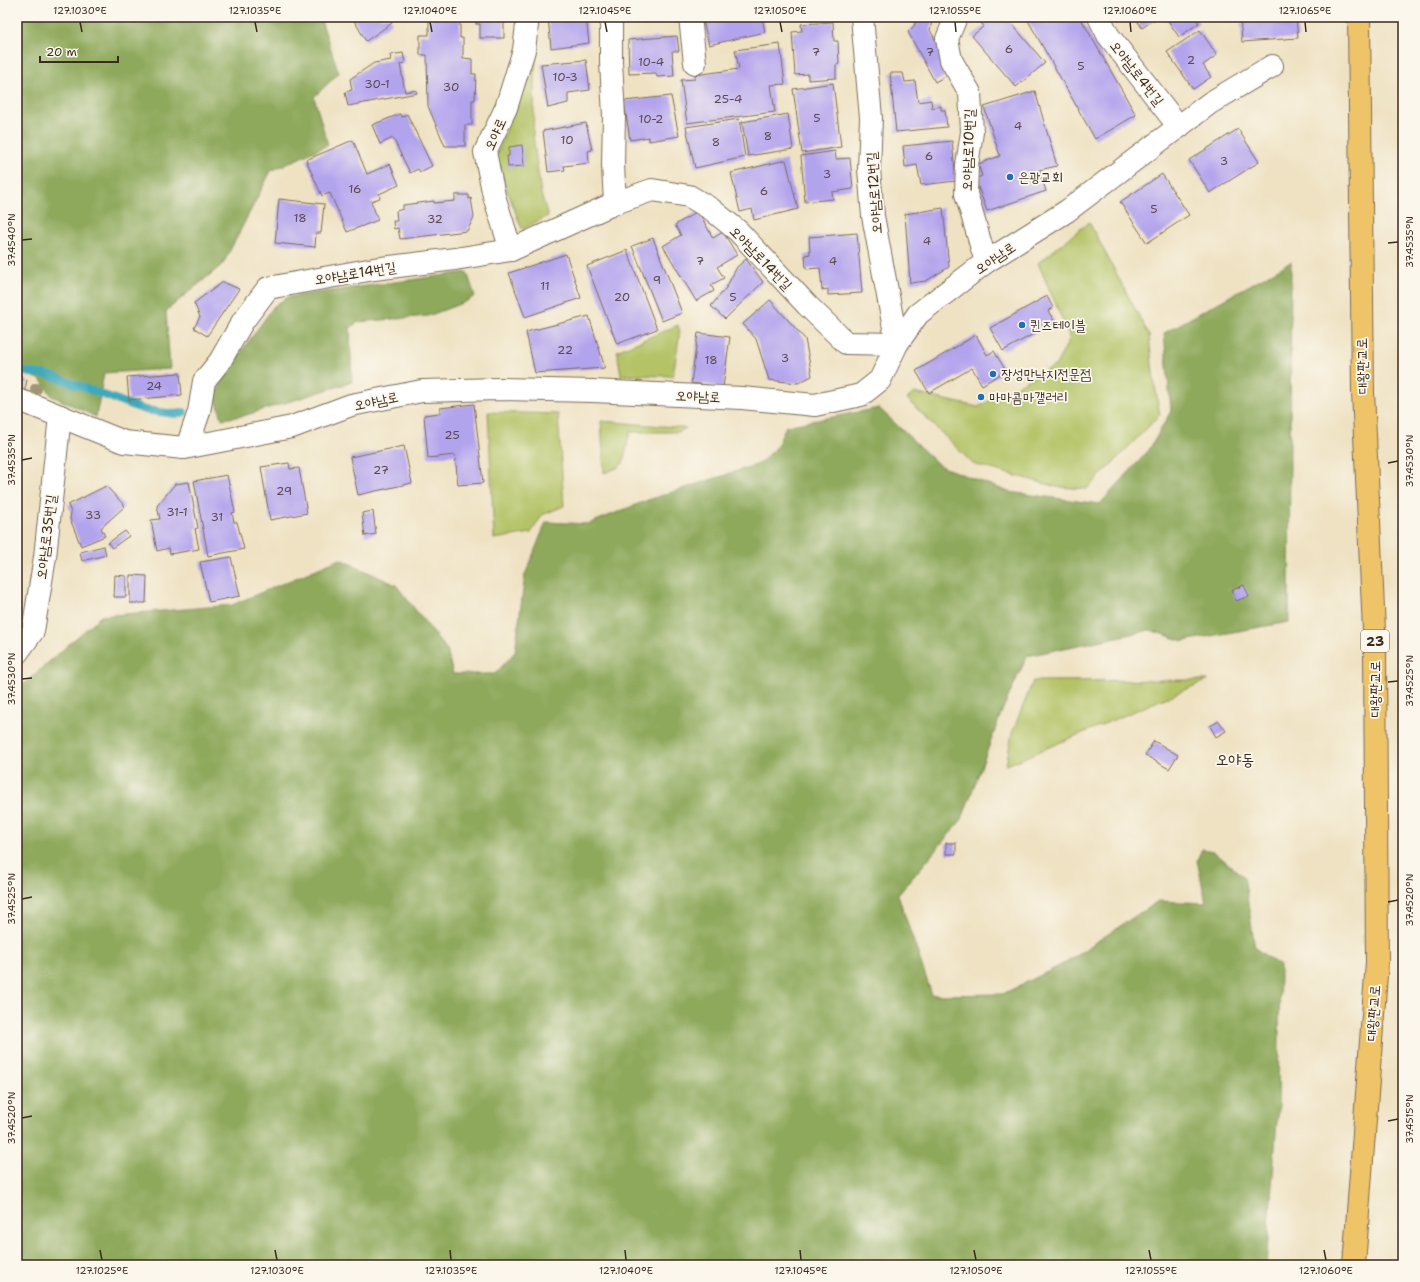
<svg xmlns="http://www.w3.org/2000/svg" width="1420" height="1282" font-family="'Shantell Sans','Poor Story',sans-serif">
<style>
.green{fill:#b3c366;stroke:#777642}
.forest{fill:#8ea95b;stroke:#646a3c}
.lines{fill:none;stroke-linecap:round;stroke-linejoin:round}
.stream{stroke:#3ca9bb;stroke-width:8}
.building{fill:#b2a3ed}
.street-casing{stroke:#7a6a58;stroke-width:24}
.primary-casing{stroke:#7a6a58;stroke-width:24}
.street{stroke:#fff;stroke-width:22}
.primary{stroke:#efc469;stroke-width:22}
.tree{fill:#a09674}
.ticks{fill:none;stroke:#3b2a1e;stroke-width:1.5}
.poi-dot{fill:#1f6fb2;stroke:#fbf7ec;stroke-width:1.5}
.labels{text-anchor:middle;dominant-baseline:central;stroke-width:3.5;stroke-linejoin:round;paint-order:stroke}
.number-label{font-size:12px;fill:#594852}
.shield{fill:#fbf7ec;stroke:#75685c;stroke-width:1}
.shield-label{font-size:13px;font-weight:bold;fill:#3b2a1e}
.street-label{font-size:14px;fill:#3b2a1e;stroke:#fbf7ec}
.poi-label{font-size:14px;fill:#3b2a1e;stroke:#fbf7ec;text-anchor:start}
.quarter-label{font-size:16px;fill:#3b2a1e;stroke:#fbf7ec}
.neatline{fill:none;stroke:#3b2a1e;stroke-width:1.5}
.ticks-label{font-size:10px;text-anchor:middle;fill:#3b2a1e}
</style>
<rect width="100%" height="100%" fill="#fbf7ec"/>
<filter id="ink" filterUnits="userSpaceOnUse"><feTurbulence type="fractalNoise" baseFrequency=".025" numOctaves="2"/><feDisplacementMap in="SourceGraphic" scale="8" xChannelSelector="R" yChannelSelector="G"/><feConvolveMatrix kernelMatrix="1 2 1 2 8 2 1 2 1" color-interpolation-filters="sRGB"/></filter>
<filter id="wash" filterUnits="userSpaceOnUse"><feTurbulence type="fractalNoise" baseFrequency=".012" numOctaves="4" result="noise"/><feDisplacementMap in="SourceGraphic" scale="16" xChannelSelector="R" yChannelSelector="G"/><feGaussianBlur stdDeviation="0.9" result="paint"/><feColorMatrix in="noise" values="0 0 0 0 0 0 0 0 0 0 0 0 0 0 0 0 0 1.4 0 .05"/><feComposite in="paint" operator="in"/></filter>
<g filter="url(#wash)">
<rect width="100%" height="100%" fill="#efe2c3"/>
<g class="green">
<path d="M 536,54 L 533,135 L 541,194 L 548,216 L 522,229 L 495,159 Z"/>
<path d="M 1089,222 L 1149,335 L 1153,373 L 1160,415 L 1087,489 L 1057,487 L 973,464 L 907,399 L 914,393 L 978,407 L 1056,365 L 1070,338 L 1038,263 Z"/>
<path d="M 678,325 L 680,331 L 673,376 L 621,375 L 617,351 Z"/>
<path d="M 488,412 L 558,414 L 564,506 L 542,515 L 531,533 L 494,539 Z"/>
<path d="M 601,421 L 686,428 L 679,432 L 630,432 L 623,463 L 617,468 L 604,473 Z"/>
<path d="M 1208,680 L 1007,765 L 1006,765 L 1012,733 L 1033,681 Z"/>
</g>
<g class="forest">
<path d="M 17,17 L 320,17 L 339,73 L 314,97 L 328,145 L 271,171 L 223,264 L 166,311 L 170,369 L 104,373 L 96,417 L 52,396 L 40,379 L 17,372 Z"/>
<path d="M 1291,262 L 1289,622 L 1183,641 L 1150,630 L 1027,656 L 1002,711 L 962,819 L 898,895 L 932,995 L 1003,994 L 1063,964 L 1158,901 L 1206,903 L 1197,860 L 1202,849 L 1213,851 L 1244,877 L 1255,948 L 1280,966 L 1278,1108 L 1266,1265 L 17,1265 L 17,690 L 101,616 L 232,605 L 340,559 L 396,585 L 447,650 L 453,674 L 495,674 L 515,652 L 525,575 L 546,522 L 588,524 L 648,500 L 759,464 L 777,447 L 786,426 L 879,408 L 940,466 L 1009,492 L 1100,504 L 1149,450 L 1171,411 L 1164,333 Z"/>
<path d="M 467,272 L 475,296 L 465,302 L 428,316 L 358,322 L 350,328 L 352,382 L 243,416 L 222,419 L 215,396 L 229,369 L 274,306 L 288,297 Z"/>
</g>
<g class="lines">
<path class="stream" d="M 17,371 L 49,375 L 145,410 L 175,414 L 184,412"/>
</g>
<g id="blocks">
<g class="building">
<path d="M 352,17 L 389,17 L 392,23 L 366,41 Z"/>
<path d="M 432,17 L 460,17 L 460,38 L 463,38 L 463,58 L 472,59 L 472,74 L 476,74 L 475,100 L 472,100 L 472,125 L 465,125 L 465,146 L 445,146 L 428,106 L 427,55 L 420,55 L 420,35 L 429,35 L 429,21 Z"/>
<path d="M 476,17 L 504,17 L 504,38 L 480,38 L 480,24 L 476,24 Z"/>
<path d="M 548,17 L 586,17 L 589,43 L 551,48 Z"/>
<path d="M 623,17 L 671,17 L 671,19 L 623,23 Z"/>
<path d="M 702,17 L 762,17 L 765,32 L 709,45 Z"/>
<path d="M 917,17 L 933,17 L 930,30 L 953,72 L 935,82 L 908,32 L 914,26 Z"/>
<path d="M 975,17 L 1006,17 L 1045,63 L 1016,87 L 972,36 L 984,26 Z"/>
<path d="M 1026,17 L 1080,17 L 1136,115 L 1095,139 Z"/>
<path d="M 1135,17 L 1158,17 L 1142,28 Z"/>
<path d="M 1169,17 L 1195,17 L 1199,23 L 1179,37 L 1167,19 Z"/>
<path d="M 1240,17 L 1296,17 L 1298,38 L 1242,42 Z"/>
<path d="M 833,22 L 834,41 L 838,41 L 839,64 L 836,65 L 836,78 L 808,80 L 808,74 L 795,75 L 792,32 L 802,31 L 801,24 Z"/>
<path d="M 1200,30 L 1217,55 L 1203,65 L 1211,77 L 1193,89 L 1167,52 Z"/>
<path d="M 677,36 L 679,51 L 672,51 L 674,76 L 657,77 L 656,73 L 629,74 L 628,40 Z"/>
<path d="M 780,44 L 785,84 L 771,85 L 775,112 L 687,123 L 681,80 L 695,79 L 695,75 L 739,69 L 735,50 Z"/>
<path d="M 403,53 L 405,63 L 400,64 L 405,92 L 416,90 L 417,93 L 348,106 L 345,92 L 352,90 L 350,79 L 374,63 L 391,60 L 390,55 Z"/>
<path d="M 586,60 L 590,90 L 568,93 L 568,103 L 548,108 L 541,64 Z"/>
<path d="M 890,73 L 903,73 L 905,82 L 915,81 L 918,102 L 931,100 L 932,108 L 941,106 L 941,110 L 945,110 L 947,127 L 896,132 Z"/>
<path d="M 833,83 L 841,147 L 802,153 L 793,89 Z"/>
<path d="M 1035,91 L 1057,166 L 1039,170 L 1046,191 L 987,211 L 975,179 L 982,176 L 978,164 L 1000,156 L 984,107 Z"/>
<path d="M 671,96 L 679,136 L 649,141 L 649,137 L 630,140 L 624,101 Z"/>
<path d="M 400,114 L 402,117 L 407,114 L 432,166 L 420,172 L 418,169 L 410,173 L 393,138 L 380,144 L 372,125 Z"/>
<path d="M 788,114 L 793,149 L 748,156 L 742,122 Z"/>
<path d="M 739,119 L 745,157 L 695,168 L 686,127 Z"/>
<path d="M 586,123 L 592,150 L 588,151 L 589,163 L 564,166 L 565,170 L 548,172 L 543,131 Z"/>
<path d="M 1238,129 L 1259,162 L 1210,193 L 1189,160 Z"/>
<path d="M 353,140 L 367,174 L 390,164 L 399,185 L 379,194 L 380,198 L 371,201 L 378,220 L 347,232 L 330,193 L 322,196 L 306,160 Z"/>
<path d="M 952,141 L 956,181 L 921,185 L 917,165 L 905,167 L 903,146 Z"/>
<path d="M 522,145 L 524,166 L 508,167 L 507,156 L 509,156 L 509,147 Z"/>
<path d="M 835,151 L 836,159 L 850,158 L 853,189 L 832,192 L 833,199 L 805,202 L 801,156 Z"/>
<path d="M 786,160 L 798,209 L 754,220 L 752,209 L 740,212 L 731,173 Z"/>
<path d="M 1162,174 L 1189,215 L 1147,243 L 1120,202 Z"/>
<path d="M 455,195 L 469,195 L 469,199 L 471,198 L 474,217 L 467,231 L 400,239 L 398,228 L 394,229 L 393,221 L 397,221 L 396,211 L 403,209 L 403,205 L 434,201 L 434,203 L 455,201 Z"/>
<path d="M 279,199 L 324,204 L 321,233 L 316,233 L 315,247 L 275,243 Z"/>
<path d="M 943,208 L 949,267 L 926,281 L 910,283 L 905,214 Z"/>
<path d="M 698,211 L 713,238 L 723,232 L 737,255 L 717,267 L 724,278 L 711,285 L 714,291 L 696,301 L 663,246 L 681,235 L 675,225 Z"/>
<path d="M 857,233 L 862,293 L 828,295 L 828,289 L 822,290 L 820,268 L 806,269 L 805,255 L 810,254 L 809,237 Z"/>
<path d="M 653,238 L 682,313 L 662,321 L 632,246 Z"/>
<path d="M 627,250 L 657,329 L 617,344 L 587,266 Z"/>
<path d="M 566,254 L 581,298 L 525,317 L 509,273 Z"/>
<path d="M 746,259 L 763,282 L 725,319 L 711,306 L 726,288 L 737,267 Z"/>
<path d="M 223,282 L 239,289 L 207,336 L 194,328 L 200,317 L 194,303 Z"/>
<path d="M 1047,296 L 1053,308 L 1048,311 L 1055,322 L 1003,351 L 990,328 Z"/>
<path d="M 770,300 L 805,339 L 812,376 L 798,383 L 769,380 L 756,339 L 743,324 Z"/>
<path d="M 589,316 L 605,368 L 535,373 L 526,332 Z"/>
<path d="M 698,333 L 730,337 L 723,387 L 691,383 Z"/>
<path d="M 976,335 L 987,355 L 994,351 L 1006,371 L 982,385 L 972,368 L 929,393 L 916,371 Z"/>
<path d="M 180,373 L 182,395 L 129,400 L 127,377 Z"/>
<path d="M 17,378 L 27,380 L 24,393 L 17,391 Z"/>
<path d="M 474,404 L 483,483 L 458,485 L 455,455 L 428,458 L 424,415 L 440,413 L 440,408 Z"/>
<path d="M 404,446 L 412,483 L 358,495 L 350,457 Z"/>
<path d="M 289,463 L 290,469 L 299,468 L 307,513 L 270,520 L 261,467 Z"/>
<path d="M 227,475 L 235,512 L 232,513 L 234,522 L 237,522 L 244,549 L 208,556 L 194,481 Z"/>
<path d="M 189,482 L 198,528 L 195,529 L 199,549 L 170,554 L 169,548 L 157,551 L 151,520 L 160,519 L 157,506 L 175,484 Z"/>
<path d="M 106,486 L 125,506 L 101,528 L 105,536 L 81,546 L 70,519 L 71,512 L 68,505 Z"/>
<path d="M 373,511 L 376,534 L 365,536 L 362,513 Z"/>
<path d="M 125,531 L 129,536 L 112,548 L 108,543 Z"/>
<path d="M 104,546 L 106,555 L 82,561 L 80,552 Z"/>
<path d="M 231,557 L 240,596 L 209,602 L 200,562 Z"/>
<path d="M 115,575 L 126,576 L 126,597 L 114,597 Z"/>
<path d="M 130,575 L 147,576 L 146,603 L 130,603 Z"/>
<path d="M 1244,585 L 1249,596 L 1236,601 L 1232,590 Z"/>
<path d="M 1219,721 L 1226,731 L 1216,737 L 1210,726 Z"/>
<path d="M 1154,741 L 1178,755 L 1169,769 L 1145,755 Z"/>
<rect x="946" y="843" width="10" height="11"/>
</g>
</g>
</g>
<g filter="url(#ink)">
<use href="#blocks" fill-opacity="0" stroke="#7a6a58" stroke-width="1"/>
<g class="lines">
<g class="street-casing">
<g id="street">
<path d="M 611,17 L 611,62 L 614,116 L 613,165 L 615,203"/>
<path d="M 690,17 L 695,63"/>
<path d="M 956,17 L 947,39 L 951,60 L 970,93 L 972,132 L 967,165 L 966,194 L 986,262"/>
<path d="M 1099,17 L 1108,35 L 1179,127"/>
<path d="M 511,250 L 494,196 L 485,152 L 506,108 L 524,50 L 528,17"/>
<path d="M 17,400 L 30,404 L 124,442 L 184,448 L 292,427 L 351,405 L 422,391 L 499,389 L 592,391 L 742,398 L 815,405 L 861,395 L 880,380 L 897,344 L 918,314 L 986,262 L 1067,211 L 1210,103 L 1272,66"/>
<path d="M 184,448 L 188,444 L 199,412 L 204,381 L 220,361 L 243,321 L 268,288 L 374,269 L 455,259 L 511,250 L 615,203 L 652,190 L 689,196 L 711,209 L 738,231 L 807,305 L 846,343 L 897,344 L 873,216 L 869,169 L 871,118 L 862,17"/>
<path d="M 17,653 L 33,631 L 45,557 L 60,416"/>
</g>
</g>
<g class="primary-casing">
<path id="primary" d="M 1354,1265 L 1377,962 L 1375,652 L 1363,392 L 1359,17"/>
</g>
<use href="#street" class="street"/>
<use href="#primary" class="primary"/>
</g>
<circle class="tree" cx="36" cy="389" r="6"/>
</g>
<path class="ticks" d="M 80,22 L 82,32M 255,22 L 257,32M 430,22 L 432,32M 605,22 L 607,32M 780,22 L 782,32M 955,22 L 956,32M 1130,22 L 1131,32M 1305,22 L 1306,32M 22,240 L 32,239M 1388,243 L 1398,242M 22,460 L 32,458M 1388,463 L 1398,461M 22,679 L 32,678M 1388,682 L 1398,681M 22,899 L 32,897M 1388,902 L 1398,900M 22,1118 L 32,1116M 1388,1121 L 1398,1119M 100,1250 L 102,1260M 275,1250 L 277,1260M 450,1250 L 451,1260M 625,1250 L 626,1260M 800,1250 L 801,1260M 974,1250 L 976,1260M 1149,1250 L 1151,1260M 1324,1250 L 1326,1260"/>
<g class="poi-dot">
<circle cx="1010" cy="177" r="4"/>
<circle cx="1022" cy="325" r="4"/>
<circle cx="993" cy="374" r="4"/>
<circle cx="981" cy="397" r="4"/>
</g>
<g class="labels">
<g class="number-label">
<text x="1009" y="49">6</text>
<text x="816" y="52">7</text>
<text x="930" y="52">7</text>
<text x="1191" y="60">2</text>
<text x="651" y="62">10-4</text>
<text x="1081" y="66">5</text>
<text x="565" y="77">10-3</text>
<text x="377" y="84">30-1</text>
<text x="451" y="87">30</text>
<text x="728" y="99">25-4</text>
<text x="817" y="118">5</text>
<text x="651" y="119">10-2</text>
<text x="1018" y="126">4</text>
<text x="768" y="136">8</text>
<text x="567" y="140">10</text>
<text x="716" y="142">8</text>
<text x="929" y="156">6</text>
<text x="1224" y="161">3</text>
<text x="827" y="174">3</text>
<text x="355" y="189">16</text>
<text x="764" y="191">6</text>
<text x="1154" y="209">5</text>
<text x="300" y="218">18</text>
<text x="435" y="219">32</text>
<text x="927" y="241">4</text>
<text x="700" y="261">7</text>
<text x="833" y="261">4</text>
<text x="657" y="280">9</text>
<text x="545" y="286">11</text>
<text x="622" y="297">20</text>
<text x="733" y="297">5</text>
<text x="565" y="350">22</text>
<text x="785" y="358">3</text>
<text x="711" y="360">18</text>
<text x="154" y="386">24</text>
<text x="452" y="435">25</text>
<text x="381" y="470">27</text>
<text x="284" y="491">29</text>
<text x="177" y="512">31-1</text>
<text x="93" y="515">33</text>
<text x="217" y="517">31</text>
</g>
<rect class="shield" x="1361" y="630" width="28" height="22" rx="3"/>
<g class="shield-label">
<text x="1375" y="641">23</text>
</g>
<g class="street-label">
<text transform="translate(1137 73) rotate(52)">오야남로4번길</text>
<text transform="translate(495 134) rotate(-66)">오야로</text>
<text transform="translate(968 150) rotate(-88)">오야남로10번길</text>
<text transform="translate(874 193) rotate(-94)">오야남로12번길</text>
<text transform="translate(761 258) rotate(46)">오야남로14번길</text>
<text transform="translate(995 258) rotate(-34)">오야남로</text>
<text transform="translate(355 273) rotate(-9)">오야남로14번길</text>
<text transform="translate(1362 366) rotate(-91)">대왕판교로</text>
<text transform="translate(698 396) rotate(2)">오야남로</text>
<text transform="translate(376 401) rotate(-12)">오야남로</text>
<text transform="translate(46 537) rotate(-83)">오야남로35번길</text>
<text transform="translate(1375 689) rotate(-90)">대왕판교로</text>
<text transform="translate(1373 1013) rotate(-86)">대왕판교로</text>
</g>
<g class="poi-label">
<text x="1018" y="177">은광교회</text>
<text x="1030" y="325">퀸즈테이블</text>
<text x="1001" y="374">장성만낙지전문점</text>
<text x="989" y="397">마마콤마갤러리</text>
</g>
<g class="quarter-label">
<text x="1235" y="759">오야동</text>
</g>
</g>
<rect width="1420" height="1282" fill="none" stroke="#fbf7ec" stroke-width="44"/>
<path d="M40 56v6h78v-6" fill="none" stroke="#3b2a1e" stroke-width="2"/>
<text x="46" y="56" font-size="12" fill="#3b2a1e" stroke="#fbf7ec" stroke-width="3" paint-order="stroke">20 m</text>
<rect x="22" y="22" width="1376" height="1238" class="neatline"/>
<g class="ticks-label">
<text x="80" y="14">127.1030°E</text>
<text x="255" y="14">127.1035°E</text>
<text x="430" y="14">127.1040°E</text>
<text x="605" y="14">127.1045°E</text>
<text x="780" y="14">127.1050°E</text>
<text x="955" y="14">127.1055°E</text>
<text x="1130" y="14">127.1060°E</text>
<text x="1305" y="14">127.1065°E</text>
<text transform="translate(11 240) rotate(-90)" y="4">37.4540°N</text>
<text transform="translate(1409 242) rotate(-90)" y="4">37.4535°N</text>
<text transform="translate(11 460) rotate(-90)" y="4">37.4535°N</text>
<text transform="translate(1409 461) rotate(-90)" y="4">37.4530°N</text>
<text transform="translate(11 679) rotate(-90)" y="4">37.4530°N</text>
<text transform="translate(1409 681) rotate(-90)" y="4">37.4525°N</text>
<text transform="translate(11 899) rotate(-90)" y="4">37.4525°N</text>
<text transform="translate(1409 900) rotate(-90)" y="4">37.4520°N</text>
<text transform="translate(11 1118) rotate(-90)" y="4">37.4520°N</text>
<text transform="translate(1409 1119) rotate(-90)" y="4">37.4515°N</text>
<text x="102" y="1274">127.1025°E</text>
<text x="277" y="1274">127.1030°E</text>
<text x="451" y="1274">127.1035°E</text>
<text x="626" y="1274">127.1040°E</text>
<text x="801" y="1274">127.1045°E</text>
<text x="976" y="1274">127.1050°E</text>
<text x="1151" y="1274">127.1055°E</text>
<text x="1326" y="1274">127.1060°E</text>
</g>
</svg>
